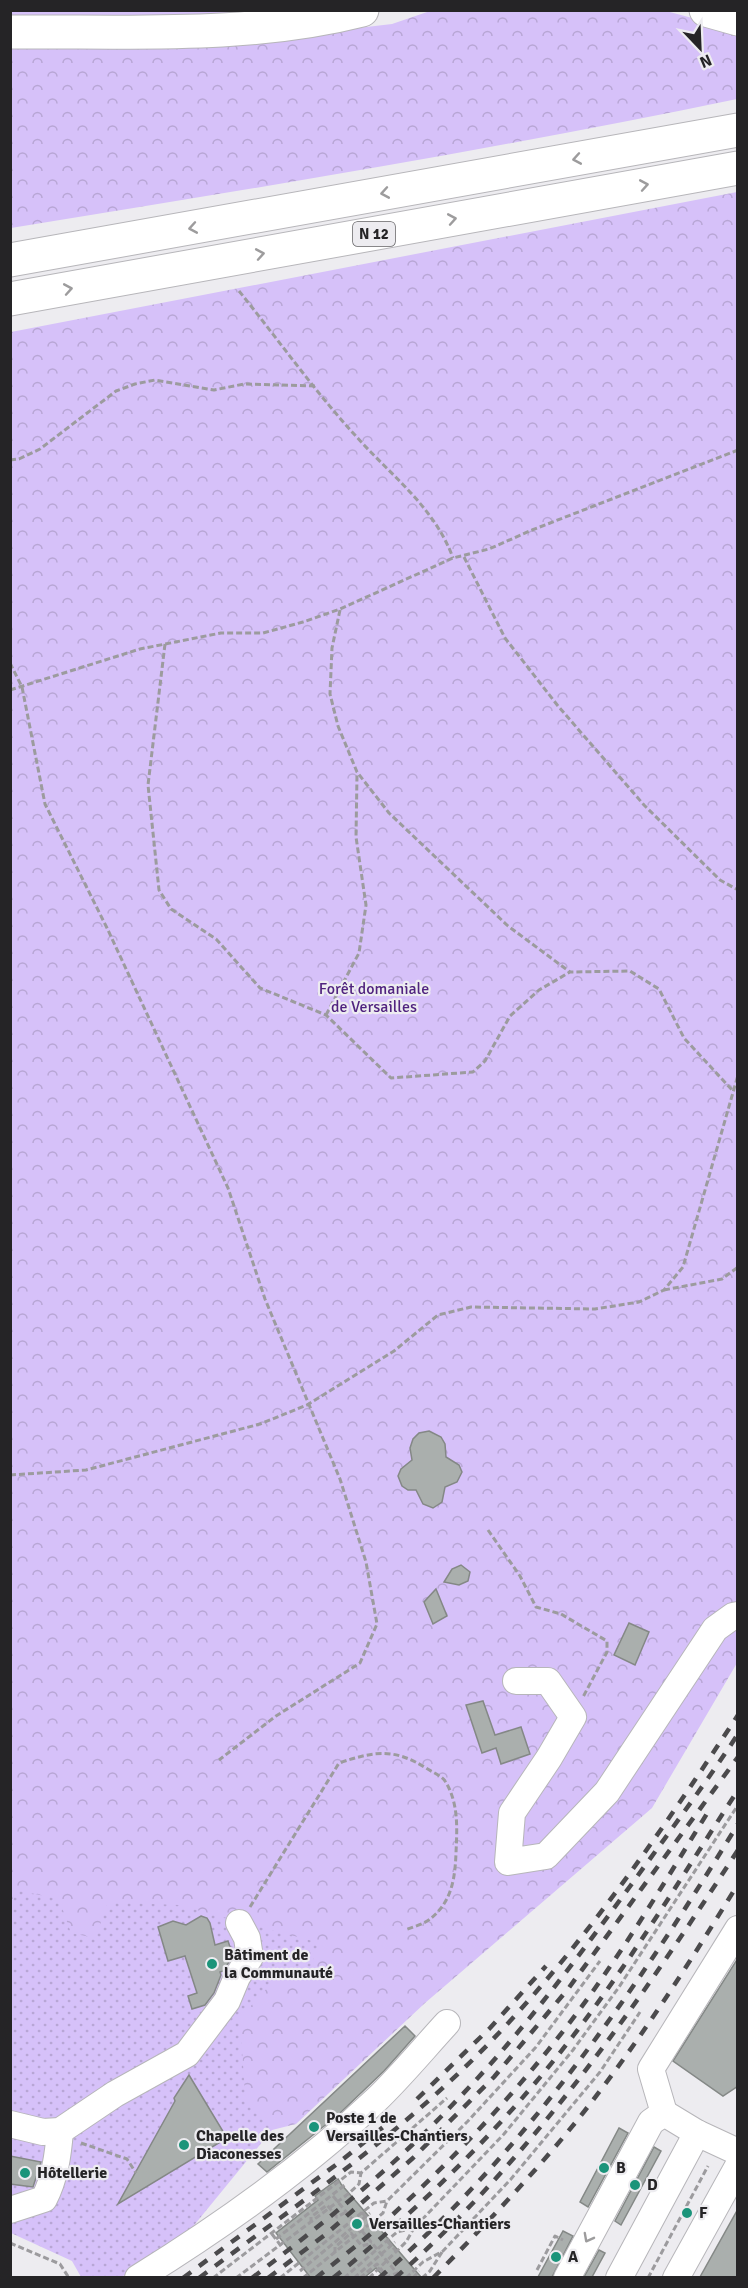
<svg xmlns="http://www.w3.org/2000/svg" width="748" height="2288" font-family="Signika,sans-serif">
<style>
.grass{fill:url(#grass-dots)}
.forest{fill:url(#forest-crowns)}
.building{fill:#aaafad;stroke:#848886;stroke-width:1.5}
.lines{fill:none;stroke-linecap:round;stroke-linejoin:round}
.minor-casing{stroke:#b7b6ba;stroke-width:28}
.major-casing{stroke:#b7b6ba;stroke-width:35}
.highway-casing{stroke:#b7b6ba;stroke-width:35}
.path{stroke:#9c9b9e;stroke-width:3;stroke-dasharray:6 3;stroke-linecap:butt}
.minor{stroke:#fff;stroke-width:26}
.major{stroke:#fff;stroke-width:33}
.highway{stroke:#fff;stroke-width:33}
.rail{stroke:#4b4a4c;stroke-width:4.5;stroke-dasharray:10 10;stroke-linecap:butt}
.oneway{stroke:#9d9c9d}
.poi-dot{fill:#1b947a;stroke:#edecf0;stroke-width:2}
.labels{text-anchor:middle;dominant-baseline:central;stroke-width:4.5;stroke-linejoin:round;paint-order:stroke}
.shield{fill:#edecf0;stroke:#616063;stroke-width:1.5}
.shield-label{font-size:15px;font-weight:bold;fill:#252426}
.park-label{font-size:16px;fill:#50237f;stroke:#edecf0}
.poi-label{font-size:16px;font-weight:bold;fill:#252426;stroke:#edecf0;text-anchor:start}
</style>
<defs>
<pattern id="grass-dots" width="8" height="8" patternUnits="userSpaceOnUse" patternTransform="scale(1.5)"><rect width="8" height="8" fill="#d6c1f9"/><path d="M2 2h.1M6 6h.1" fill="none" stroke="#b8a6d5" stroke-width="1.8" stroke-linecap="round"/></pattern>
<pattern id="forest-crowns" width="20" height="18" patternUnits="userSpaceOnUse" patternTransform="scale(1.5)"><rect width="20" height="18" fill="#d6c1f9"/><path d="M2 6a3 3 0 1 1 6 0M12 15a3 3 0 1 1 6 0" fill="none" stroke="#b8a6d5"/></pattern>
</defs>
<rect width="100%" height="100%" fill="#edecf0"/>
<path class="grass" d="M 403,1727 L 272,2130 L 173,2251 L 121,2277 L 81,2277 L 72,2261 L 11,2233 L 11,1776 Z"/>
<g class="forest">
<path d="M 433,10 L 666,11 L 737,30 L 737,99 C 496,149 253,189 11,228 L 11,37 L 256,40 L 392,24 Z"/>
<path d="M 10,11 L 259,11 L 227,15 L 11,18 Z"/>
<path d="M 737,192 L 737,1663 L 652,1808 L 425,2003 L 296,2124 L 272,2130 L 245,2095 L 240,2018 L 279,1975 L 309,1970 L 320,1943 L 178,1905 L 108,1902 L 95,1938 L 71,1933 L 59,1899 L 16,1890 L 11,1907 L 11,332 Z"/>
</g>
<g class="building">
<path d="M 429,1431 L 441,1437 L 445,1444 L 446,1457 L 459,1465 L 462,1472 L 457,1482 L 445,1487 L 442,1502 L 433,1508 L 423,1504 L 416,1490 L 408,1490 L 402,1486 L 398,1476 L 401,1469 L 412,1460 L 410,1448 L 413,1439 L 419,1433 Z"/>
<path d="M 461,1565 L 470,1572 L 468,1581 L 459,1585 L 444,1582 L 452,1569 Z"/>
<path d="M 436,1589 L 447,1616 L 433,1624 L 424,1602 Z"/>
<path d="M 629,1623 L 649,1632 L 635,1665 L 614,1655 Z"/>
<path d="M 483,1701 L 495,1735 L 521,1727 L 530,1754 L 501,1764 L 496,1748 L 482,1753 L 466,1705 Z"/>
<path d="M 201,1916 L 207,1918 L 210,1923 L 215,1945 L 228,1941 L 233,1956 L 223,1971 L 220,1972 L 221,1975 L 214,1993 L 205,2005 L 192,2009 L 188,1996 L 197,1993 L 185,1956 L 168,1961 L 158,1927 L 173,1921 L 186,1925 Z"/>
<path d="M 738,1958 L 738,2086 L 723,2096 L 673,2061 Z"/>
<path d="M 405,2026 L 415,2036 L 384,2071 L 339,2114 L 267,2172 L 258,2164 Z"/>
<path d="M 189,2075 L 227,2138 L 118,2204 L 175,2101 L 174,2098 Z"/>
<path d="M 619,2128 L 628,2133 L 588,2207 L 580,2202 Z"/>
<path d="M 654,2147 L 661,2151 L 621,2225 L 615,2221 Z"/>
<path d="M 10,2156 L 41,2162 L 33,2187 L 10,2184 Z"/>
<path d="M 338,2179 L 341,2184 L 421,2277 L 384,2277 L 376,2268 L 365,2277 L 310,2277 L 276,2233 L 318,2200 L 315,2196 Z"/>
<path d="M 738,2209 L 738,2277 L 700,2277 Z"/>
<path d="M 563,2231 L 573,2236 L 552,2277 L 538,2277 Z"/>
<path d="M 599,2250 L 605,2253 L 592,2277 L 584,2277 Z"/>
</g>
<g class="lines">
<g class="minor-casing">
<g id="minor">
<path d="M 516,1681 L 548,1681 L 573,1717 L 549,1758 L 512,1813 L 508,1862 L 546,1856 L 607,1792 L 715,1629 L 733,1616 L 738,1615"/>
<path d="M 664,2113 L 651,2069 L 738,1929"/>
<path d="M 664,2113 L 697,2133 L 738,2152"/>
<path d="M 10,2124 L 43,2132 L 60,2131 L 115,2094 L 187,2054 L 227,2001 L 237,1977 L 250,1957 L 247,1938 L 239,1923"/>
<path d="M 10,2210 L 44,2199 C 55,2178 58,2155 60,2131"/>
<path d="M 138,2278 C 222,2226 304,2168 376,2100 C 401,2076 424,2048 447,2023"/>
<path d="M 567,2278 L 651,2122 L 664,2113"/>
<path d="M 619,2278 L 697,2133"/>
<path d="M 676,2278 L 738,2166"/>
</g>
</g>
<g class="major-casing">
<path id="major" d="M 10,32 C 127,31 248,39 362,10"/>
</g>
<g class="highway-casing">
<g id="highway">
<path d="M 706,10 L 738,19"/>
<path d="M 10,260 L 738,130"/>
<path d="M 10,299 L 738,168"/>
</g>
</g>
<g class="path">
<path d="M 239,291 C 277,338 313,389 354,434 C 390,475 434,506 453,558"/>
<path d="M 10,460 L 19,459 L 40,449 L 116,391 L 135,384 L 155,380 L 214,390 L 244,384 L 316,386"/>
<path d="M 464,557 L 505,638 L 558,706 L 644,805 L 720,880 L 738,890"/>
<path d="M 340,610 L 332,648 L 330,694 L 338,726 L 357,772 L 389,813 L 508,926 L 570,972"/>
<path d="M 165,644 L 148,785 L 159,890 L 171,909 L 216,939 L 260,988 L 326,1015 L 391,1078 L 473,1072 L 485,1061 L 510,1016 L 539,990 L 570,972 L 630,971 L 659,989 L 684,1038 L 733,1091"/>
<path d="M 10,663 L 22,687 L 45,804 L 107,928 L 228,1188 L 265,1299 L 340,1479 L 366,1562 L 377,1624 L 360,1663 L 276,1716 L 219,1760"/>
<path d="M 10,690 L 140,649 L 221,633 L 263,633 L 303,622 L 340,609 L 453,558 L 489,549 L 532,530 L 738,450"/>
<path d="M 326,1015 L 359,953 L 366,905 L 356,837 L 357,774"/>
<path d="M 664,1290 L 722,1279 L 738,1267"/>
<path d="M 10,1475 L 86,1470 L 260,1424 L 307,1405 L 394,1351 L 438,1315 L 471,1307 L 595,1309 L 639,1302 L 664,1290 L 683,1267 L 738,1075"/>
<path d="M 488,1530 L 520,1576 L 536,1607 L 561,1614 L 607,1641 L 607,1652 L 583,1697"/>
<path d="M 250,1907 L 339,1763 C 375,1751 394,1748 426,1768 C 432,1772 442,1776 445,1781 C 459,1803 457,1829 456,1853 C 455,1878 452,1902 430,1919 C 424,1924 413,1927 405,1930"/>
<path d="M 737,2107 L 738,2107"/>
<path d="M 81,2143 L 127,2159 L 136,2173"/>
<path d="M 333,2196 L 401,2278"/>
<path d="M 362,2212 L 371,2224"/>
<path d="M 311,2223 L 311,2217 L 327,2205 L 337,2217 L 346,2212"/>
<path d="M 272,2234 L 281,2246"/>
<path d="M 276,2239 L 346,2184"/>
<path d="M 387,2241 L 397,2252"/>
<path d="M 10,2243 L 60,2264 L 69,2278"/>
<path d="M 335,2253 L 335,2247 L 351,2233 L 362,2246 L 372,2243"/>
<path d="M 537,2270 L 555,2236 L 563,2240"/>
<path d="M 300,2271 L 370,2213"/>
<path d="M 213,2278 L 338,2182 L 351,2172 L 361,2173 L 447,2098"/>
<path d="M 236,2278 L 348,2194 L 359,2184 L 361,2173"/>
<path d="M 280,2278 L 374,2203 L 387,2201 L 468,2121 L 536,2047 L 600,1961"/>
<path d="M 303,2278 L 383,2213 L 387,2201"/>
<path d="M 344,2278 L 397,2232 L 414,2228 L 504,2134 L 573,2050 L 619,1987 L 738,1805"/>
<path d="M 354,2278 L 395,2242"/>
<path d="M 360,2278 L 377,2264 L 387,2277 L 398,2273"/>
<path d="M 369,2278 L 406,2242 L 414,2228"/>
<path d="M 406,2278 L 423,2262 L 443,2251 L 511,2179 L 600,2072 L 640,2012"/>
<path d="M 413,2278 L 419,2271"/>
<path d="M 422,2278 L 430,2271 L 442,2252"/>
<path d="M 648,2278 L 708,2166"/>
</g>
<use href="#minor" class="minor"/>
<use href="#major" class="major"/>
<use href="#highway" class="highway"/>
<g class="rail">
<path d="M 417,2099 L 490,2028 L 546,1966"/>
<path d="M 183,2278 L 337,2164 L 387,2124"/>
<path d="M 199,2278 C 283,2215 369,2156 446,2085 C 559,1982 654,1843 738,1715"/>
<path d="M 252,2278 C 324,2223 395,2166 457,2100 C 521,2034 576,1960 631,1885 C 667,1835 704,1786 738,1734"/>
<path d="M 268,2278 L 326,2234 L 413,2158 L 494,2077 L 568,1989 L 738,1757"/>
<path d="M 316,2278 C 340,2258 366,2239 390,2217 C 462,2151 530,2078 588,1998 C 632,1937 671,1872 711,1807"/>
<path d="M 333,2278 C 422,2207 504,2126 573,2036 C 633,1958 684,1873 738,1790"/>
<path d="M 379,2278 C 526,2151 637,1989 738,1824"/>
<path d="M 395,2278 C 533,2157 639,2003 738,1850"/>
<path d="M 433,2278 C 482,2228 531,2177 575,2123 C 636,2047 687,1967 738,1884"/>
</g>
</g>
<defs><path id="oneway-chevron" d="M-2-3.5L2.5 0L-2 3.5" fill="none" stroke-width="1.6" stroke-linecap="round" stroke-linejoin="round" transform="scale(1.5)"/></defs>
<g class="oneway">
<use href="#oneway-chevron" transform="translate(577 159) rotate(170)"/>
<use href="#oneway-chevron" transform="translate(644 185) rotate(-10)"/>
<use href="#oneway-chevron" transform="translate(385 193) rotate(170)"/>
<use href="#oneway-chevron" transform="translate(452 219) rotate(-10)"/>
<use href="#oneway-chevron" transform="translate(193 228) rotate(170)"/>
<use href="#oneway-chevron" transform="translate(260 254) rotate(-10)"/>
<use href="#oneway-chevron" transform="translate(68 289) rotate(-10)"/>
<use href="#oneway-chevron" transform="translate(588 2238) rotate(118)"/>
</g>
<g class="poi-dot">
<circle cx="212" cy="1964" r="6"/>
<circle cx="314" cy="2127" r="6"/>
<circle cx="184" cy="2145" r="6"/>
<circle cx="604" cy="2168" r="6"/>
<circle cx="25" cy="2173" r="6"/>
<circle cx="635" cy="2185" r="6"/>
<circle cx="687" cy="2213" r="6"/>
<circle cx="357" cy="2224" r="6"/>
<circle cx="556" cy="2257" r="6"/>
</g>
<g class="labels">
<rect class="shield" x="353" y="222" width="42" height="24" rx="4.5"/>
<g class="shield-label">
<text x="374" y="234">N 12</text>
</g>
<g class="park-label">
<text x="374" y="989">Forêt domaniale<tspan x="374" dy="18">de Versailles</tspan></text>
</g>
<g class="poi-label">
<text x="224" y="1955">Bâtiment de<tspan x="224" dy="18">la Communauté</tspan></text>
<text x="326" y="2118">Poste 1 de<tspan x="326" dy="18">Versailles-Chantiers</tspan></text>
<text x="196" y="2136">Chapelle des<tspan x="196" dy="18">Diaconesses</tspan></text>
<text x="616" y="2168">B</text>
<text x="37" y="2173">Hôtellerie</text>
<text x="647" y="2185">D</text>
<text x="699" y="2213">F</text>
<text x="369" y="2224">Versailles-Chantiers</text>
<text x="568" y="2257">A</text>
</g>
</g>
<rect width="748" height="2288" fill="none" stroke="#252426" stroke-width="24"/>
<g transform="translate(700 48) rotate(157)" stroke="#edecf0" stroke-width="4.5" paint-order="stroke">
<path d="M0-4.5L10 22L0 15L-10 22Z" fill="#252426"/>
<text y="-9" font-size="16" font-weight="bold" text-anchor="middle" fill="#252426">N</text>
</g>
</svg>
